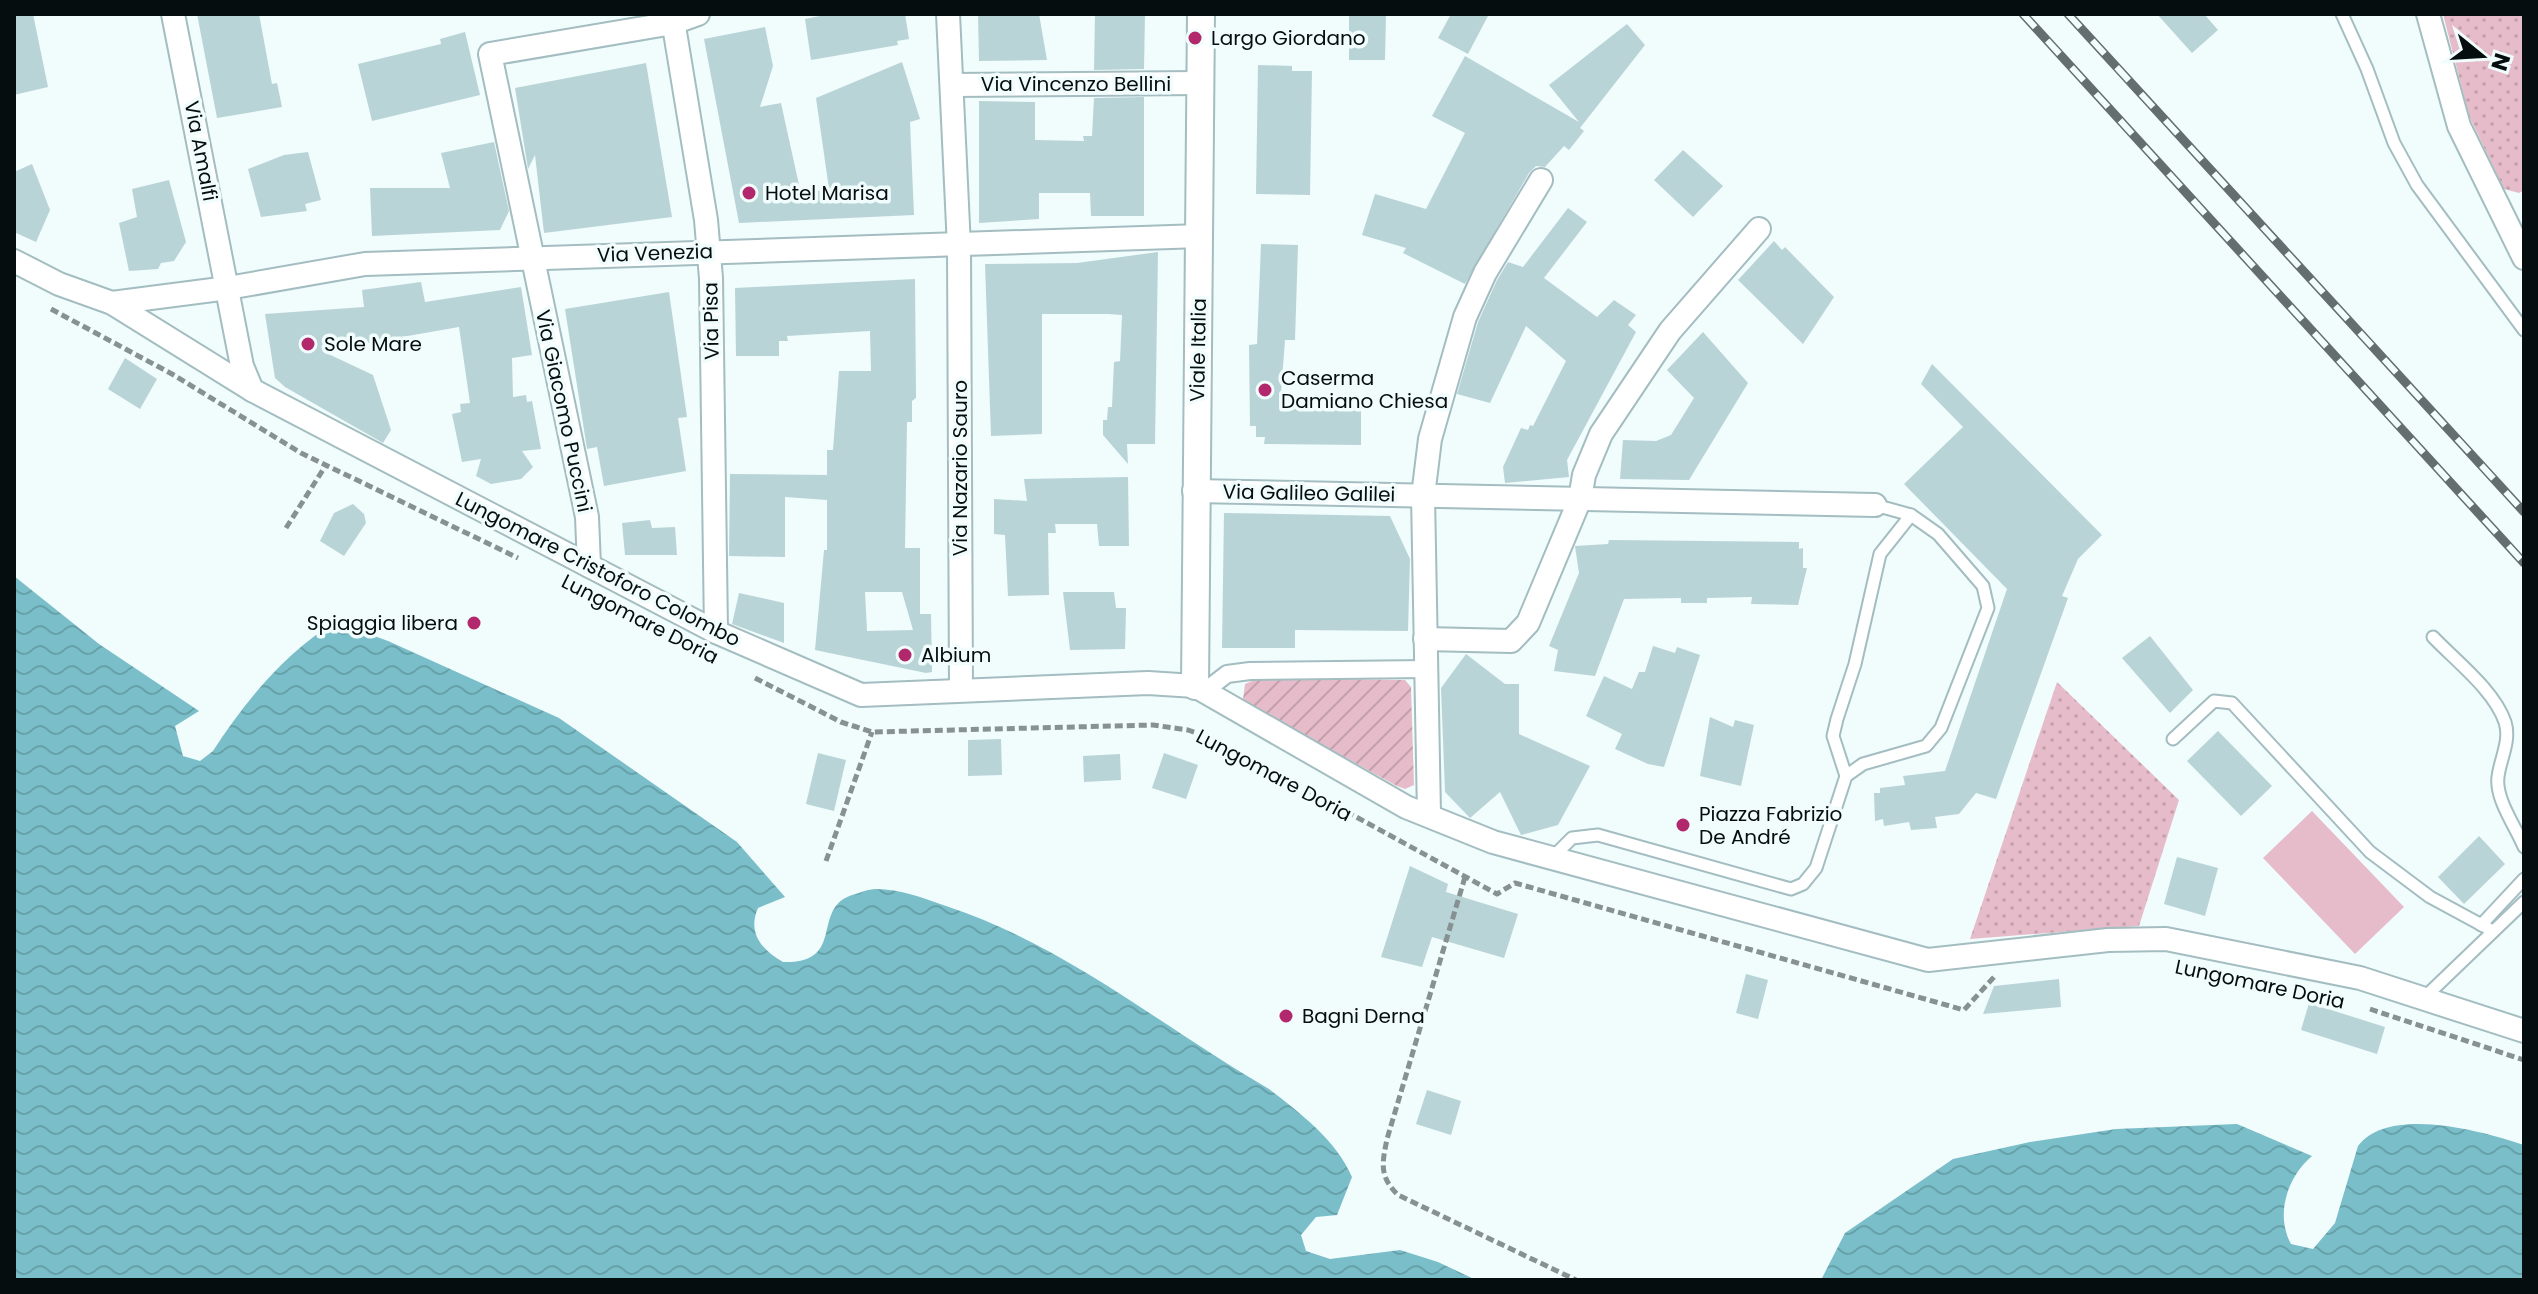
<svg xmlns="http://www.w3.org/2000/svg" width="2538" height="1294" font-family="Poppins,sans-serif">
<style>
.grass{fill:url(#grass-dots)}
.park{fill:#e6bcca}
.garden{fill:url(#garden-furrows)}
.water{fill:url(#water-waves)}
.building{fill:#b9d4d7;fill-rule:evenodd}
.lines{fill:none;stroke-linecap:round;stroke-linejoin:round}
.service-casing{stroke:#a3bdc1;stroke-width:15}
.pedestrian-casing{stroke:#a3bdc1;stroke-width:20}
.minor-casing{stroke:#a3bdc1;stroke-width:26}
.tertiary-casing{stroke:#a3bdc1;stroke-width:30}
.path{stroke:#879192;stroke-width:5;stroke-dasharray:8 4;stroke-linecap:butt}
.service{stroke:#fff;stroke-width:11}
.pedestrian{stroke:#fff;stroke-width:16}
.minor{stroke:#fff;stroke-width:22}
.tertiary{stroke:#fff;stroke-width:26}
.rail-casing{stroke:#646d6f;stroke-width:9}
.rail{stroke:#f1fcfd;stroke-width:6;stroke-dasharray:18;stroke-linecap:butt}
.poi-dot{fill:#b1296c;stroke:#f1fcfd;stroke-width:3}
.labels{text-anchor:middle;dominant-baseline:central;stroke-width:7;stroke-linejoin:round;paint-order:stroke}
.poi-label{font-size:20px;fill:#050d0f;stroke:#f1fcfd;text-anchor:start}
.street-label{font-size:20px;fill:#050d0f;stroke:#f1fcfd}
</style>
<defs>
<pattern id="grass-dots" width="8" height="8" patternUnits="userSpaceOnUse" patternTransform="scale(2)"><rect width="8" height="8" fill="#e6bcca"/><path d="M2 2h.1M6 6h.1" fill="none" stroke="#c4a0ac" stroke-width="1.8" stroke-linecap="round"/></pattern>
<pattern id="garden-furrows" width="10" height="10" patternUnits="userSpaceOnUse" patternTransform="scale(2)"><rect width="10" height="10" fill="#e6bcca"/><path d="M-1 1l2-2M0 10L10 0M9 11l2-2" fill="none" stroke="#c4a0ac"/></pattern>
<pattern id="water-waves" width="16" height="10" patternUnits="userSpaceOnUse" patternTransform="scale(2)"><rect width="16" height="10" fill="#79bec8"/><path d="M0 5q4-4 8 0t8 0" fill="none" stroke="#67a2ab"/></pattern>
</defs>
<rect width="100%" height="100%" fill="#f1fcfd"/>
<g class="grass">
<path d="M 2443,14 L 2524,14 L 2524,190 L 2519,193 L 2504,189 L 2469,116 Z"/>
<path d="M 2057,682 L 2179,800 L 2139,926 L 1970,939 Z"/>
</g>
<path class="park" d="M 2312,811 L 2404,907 L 2355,954 L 2263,858 Z"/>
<path class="garden" d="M 1259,678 L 1405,680 L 1411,687 L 1414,785 L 1405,789 L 1397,786 L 1249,705 L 1243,699 L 1245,684 Z"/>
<g class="water">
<path d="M 14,576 L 99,644 L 199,711 L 175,726 L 183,756 L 200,761 L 213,751 C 244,703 286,651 336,622 L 388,641 L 559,718 L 737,842 L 785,897 L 758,908 C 747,933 762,950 783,962 C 847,964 810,909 852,895 C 860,893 868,889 876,889 C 900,889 923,898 946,906 C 1065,945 1162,1027 1269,1089 C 1300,1113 1336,1140 1352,1177 L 1337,1215 L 1316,1217 L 1301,1235 L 1306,1251 L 1330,1259 L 1400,1250 L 1438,1262 L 1476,1280 L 14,1280 Z"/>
<path d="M 2237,1124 L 2312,1156 C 2287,1177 2275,1215 2291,1244 L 2313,1249 L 2335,1223 L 2358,1146 C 2388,1105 2483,1131 2524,1145 L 2524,1280 L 1821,1280 L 1845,1233 L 1953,1159 L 2030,1142 L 2116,1129 Z"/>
</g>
<g class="building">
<path d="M 14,14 L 33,14 L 48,87 L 14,95 Z"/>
<path d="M 197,14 L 259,14 L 272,84 L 277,83 L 282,107 L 217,118 Z"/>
<path d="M 830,14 L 905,14 L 909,39 L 897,41 L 898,45 L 811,60 L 805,19 Z"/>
<path d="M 978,14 L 1039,14 L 1047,60 L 979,61 Z"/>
<path d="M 1095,14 L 1145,14 L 1144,69 L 1094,70 Z"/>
<path d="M 1349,14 L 1386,14 L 1385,60 L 1349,60 Z"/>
<path d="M 1451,14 L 1489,14 L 1468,54 L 1438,38 Z"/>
<path d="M 2157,14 L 2204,14 L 2218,30 L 2192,53 Z"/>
<path d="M 1627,24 L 1645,45 L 1580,128 L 1584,131 L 1569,150 L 1564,146 L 1545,167 L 1536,166 L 1529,173 L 1465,284 L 1403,253 L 1406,248 L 1362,235 L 1375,194 L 1426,209 L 1465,133 L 1432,116 L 1465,56 L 1579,122 L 1549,85 Z"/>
<path d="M 765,27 L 773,66 L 760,107 L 781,103 L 801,194 L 829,189 L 816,98 L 902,62 L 920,119 L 910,122 L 914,215 L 739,223 L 704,39 Z"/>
<path d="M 465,32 L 480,95 L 372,121 L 358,64 L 441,44 L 440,39 Z"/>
<path d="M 646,63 L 672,217 L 544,233 L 535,155 L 528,169 L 515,88 Z"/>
<path d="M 1258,65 L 1292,66 L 1292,71 L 1312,71 L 1310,195 L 1256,194 Z"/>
<path d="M 1144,97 L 1144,216 L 1091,216 L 1090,193 L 1039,193 L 1039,219 L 979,223 L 979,101 L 1035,102 L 1035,140 L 1084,141 L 1083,136 L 1092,136 L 1094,98 Z"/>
<path d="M 494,142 L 509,211 L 500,230 L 372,236 L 370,188 L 450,188 L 441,153 Z"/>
<path d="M 1683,150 L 1723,186 L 1693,217 L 1654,180 Z"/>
<path d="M 308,152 L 321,200 L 305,204 L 307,211 L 261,217 L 248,169 L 284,155 Z"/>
<path d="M 32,164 L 50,210 L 36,242 L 14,232 L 14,172 Z"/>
<path d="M 169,180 L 186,242 L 174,261 L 161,263 L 158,269 L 129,271 L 119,223 L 137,217 L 132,189 Z"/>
<path d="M 1568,208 L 1587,222 L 1544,278 L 1597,317 L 1614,300 L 1636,315 L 1628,325 L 1636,332 L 1567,460 L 1569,477 L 1505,483 L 1503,467 L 1521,428 L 1528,430 L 1530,425 L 1533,426 L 1566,361 L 1526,326 L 1490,403 L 1457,394 L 1478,322 L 1497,280 L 1508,262 L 1523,267 Z"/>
<path d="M 1774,241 L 1782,250 L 1785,247 L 1834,297 L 1803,344 L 1738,280 Z"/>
<path d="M 1261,244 L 1298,245 L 1295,340 L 1285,340 L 1280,406 L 1361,407 L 1361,445 L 1264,444 L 1265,437 L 1256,437 L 1256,426 L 1250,426 L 1249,345 L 1257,344 Z"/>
<path d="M 1158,252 L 1155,444 L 1127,444 L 1128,464 L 1103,435 L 1103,420 L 1107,420 L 1108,407 L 1112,407 L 1114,362 L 1120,361 L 1122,315 L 1108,314 L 1042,314 L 1042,434 L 991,436 L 985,264 L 1077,263 Z"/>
<path d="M 915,279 L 916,398 L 912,401 L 912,422 L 907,422 L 905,548 L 920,548 L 920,614 L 931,614 L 932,672 L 926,673 L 815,650 L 824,550 L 827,550 L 827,500 L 785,497 L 785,557 L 729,556 L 730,474 L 827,475 L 827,450 L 833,450 L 839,371 L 871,371 L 870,331 L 787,336 L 788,341 L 779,341 L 779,356 L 736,356 L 735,288 ZM 865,592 L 902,592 L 913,630 L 867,631 Z"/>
<path d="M 421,282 L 425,302 L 521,287 L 532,355 L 512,358 L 513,397 L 526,395 L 527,402 L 532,401 L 541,449 L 522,451 L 533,467 L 521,479 L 491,484 L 476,476 L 481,459 L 462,462 L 452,414 L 461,412 L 460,404 L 470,403 L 459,327 L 322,351 L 373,375 L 391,430 L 383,443 L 285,387 L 275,378 L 265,314 L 364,307 L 362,290 Z"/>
<path d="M 669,292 L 687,417 L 678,418 L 686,471 L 604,486 L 597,447 L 587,449 L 565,309 Z"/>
<path d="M 1703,332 L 1748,383 L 1689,480 L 1620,479 L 1623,440 L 1656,441 L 1671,435 L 1694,398 L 1667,370 Z"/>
<path d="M 125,358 L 157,379 L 140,409 L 108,389 Z"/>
<path d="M 1932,364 L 2102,535 L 2078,559 L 2062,596 L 2068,598 L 1996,799 L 1976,793 L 1959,814 L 1935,817 L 1937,828 L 1911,830 L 1909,822 L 1884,826 L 1883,819 L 1875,821 L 1874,793 L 1880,793 L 1880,788 L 1905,785 L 1903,776 L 1945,771 L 2007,589 L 1904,484 L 1963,427 L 1921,384 Z"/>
<path d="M 1128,477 L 1129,546 L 1099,546 L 1097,524 L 1055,524 L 1056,533 L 1048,533 L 1049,595 L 1008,596 L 1005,535 L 994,534 L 994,499 L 1027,501 L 1024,479 Z"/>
<path d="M 353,504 L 364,514 L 366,523 L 344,556 L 320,541 L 334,513 Z"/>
<path d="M 1224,513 L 1390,516 L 1410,559 L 1408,631 L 1295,630 L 1295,648 L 1222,648 Z"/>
<path d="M 650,520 L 652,528 L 675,527 L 677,555 L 625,555 L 622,523 Z"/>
<path d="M 1609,540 L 1799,542 L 1799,549 L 1803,548 L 1803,568 L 1807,568 L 1798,605 L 1751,604 L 1752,597 L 1707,598 L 1707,603 L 1681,603 L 1681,598 L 1624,599 L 1595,676 L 1554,671 L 1558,650 L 1549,646 L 1579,573 L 1575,546 L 1608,544 Z"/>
<path d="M 1063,592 L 1114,592 L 1116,608 L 1126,608 L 1125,649 L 1070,650 Z"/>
<path d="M 739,593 L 784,603 L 784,643 L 732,624 Z"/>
<path d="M 2150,636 L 2193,690 L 2170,713 L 2122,658 Z"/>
<path d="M 1653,646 L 1675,653 L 1677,647 L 1700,655 L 1664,767 L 1648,764 L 1615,749 L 1622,734 L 1586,716 L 1604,676 L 1632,689 L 1639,672 L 1645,672 Z"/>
<path d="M 1466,654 L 1505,684 L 1519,684 L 1519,734 L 1590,766 L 1558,825 L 1521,835 L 1500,792 L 1470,818 L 1445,792 L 1441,688 Z"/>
<path d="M 1710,717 L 1733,727 L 1735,720 L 1754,725 L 1741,786 L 1700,776 Z"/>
<path d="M 2218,731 L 2272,786 L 2241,816 L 2187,761 Z"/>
<path d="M 1001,739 L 1002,775 L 968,776 L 968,740 Z"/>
<path d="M 818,753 L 846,760 L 834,811 L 806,804 Z"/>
<path d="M 1164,753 L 1198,765 L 1186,799 L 1152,788 Z"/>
<path d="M 1120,754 L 1121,780 L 1084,782 L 1083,756 Z"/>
<path d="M 2479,836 L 2505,864 L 2464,904 L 2438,877 Z"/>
<path d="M 2177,857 L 2218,868 L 2205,916 L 2164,904 Z"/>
<path d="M 1410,866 L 1448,884 L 1446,892 L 1518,914 L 1504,958 L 1432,937 L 1422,967 L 1381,957 Z"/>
<path d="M 1746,974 L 1768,980 L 1758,1019 L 1736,1013 Z"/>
<path d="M 2059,979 L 2061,1007 L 1983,1014 L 1994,986 Z"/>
<path d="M 2309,1003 L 2385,1027 L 2377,1054 L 2301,1030 Z"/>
<path d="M 1427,1090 L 1461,1101 L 1451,1135 L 1416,1124 Z"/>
</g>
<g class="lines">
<g class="service-casing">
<g id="service">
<path d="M 2342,14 L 2367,69 L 2394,143 L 2417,185 L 2524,330"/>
<path d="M 2433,637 C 2456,661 2494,690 2505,722 C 2511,741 2500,759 2498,777 C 2495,799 2516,827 2524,847"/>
<path d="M 2173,739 L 2214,701 L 2232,703 L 2370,852 L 2430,897 L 2491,930"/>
<path d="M 1846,776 L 1833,736 L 1837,719 L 1855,664 L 1880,554 L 1911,515"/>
<path d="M 1553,857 L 1572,838 L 1598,835 L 1791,889 L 1803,884 L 1816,868 L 1846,776 L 1863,764 L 1926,746 L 1941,728 L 1988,608 L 1983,586 L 1938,534 L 1911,515 L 1875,505"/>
<path d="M 2481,925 L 2524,879"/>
<path d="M 2425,997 L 2524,902"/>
</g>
</g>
<g class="pedestrian-casing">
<path id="pedestrian" d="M 1205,691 L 1227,674 L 1250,671 L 1426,669"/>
</g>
<g class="minor-casing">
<g id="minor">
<path d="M 173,14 L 242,366 L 252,390"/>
<path d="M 672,14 L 706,220 L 711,278 L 716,632"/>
<path d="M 948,14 L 959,247 L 961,689"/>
<path d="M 2428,14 L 2459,126 L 2524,258"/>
<path d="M 952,85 L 1199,83"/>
<path d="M 14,261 L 59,284 L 112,303 L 252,390 L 716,632 L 861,695 L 1148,683 L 1195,686 L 1406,807 L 1493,842 L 1928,960 L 2108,940 L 2166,939 L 2360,978 L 2524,1031"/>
<path d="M 112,303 L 228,288 L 365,264 L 1201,236"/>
<path d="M 1194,491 L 1875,505"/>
<path d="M 589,566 L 587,517 L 490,54 L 673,23 L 698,14"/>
<path d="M 1425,639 L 1511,641 L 1528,623 L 1580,499 L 1584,475 L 1601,434 L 1670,331 L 1759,229"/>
<path d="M 1429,815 L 1423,496 L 1430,439 L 1465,317 L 1485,273 L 1541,180"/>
</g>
</g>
<g class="tertiary-casing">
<path id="tertiary" d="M 1195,686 L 1201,14"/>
</g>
<g class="path">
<path d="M 51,309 L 172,374 L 301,453 L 518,558"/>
<path d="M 286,528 L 326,465"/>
<path d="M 755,678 L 841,722 L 872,732 L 1153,725 L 1188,730 L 1212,738 L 1497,894 L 1515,883 L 1964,1010 L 1994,977"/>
<path d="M 826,861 L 872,732"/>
<path d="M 1465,877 L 1387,1139 C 1382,1164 1379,1176 1398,1195 L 1576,1280"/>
<path d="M 2370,1009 L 2524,1060"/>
</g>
<use href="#service" class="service"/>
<use href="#pedestrian" class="pedestrian"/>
<use href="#minor" class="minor"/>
<use href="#tertiary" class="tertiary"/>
<g class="rail-casing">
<g id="rail">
<path d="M 2023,14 L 2524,563"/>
<path d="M 2068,14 L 2524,512"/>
</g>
</g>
<use href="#rail" class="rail"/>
</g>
<g class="poi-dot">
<circle cx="1195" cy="38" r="8"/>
<circle cx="749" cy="193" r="8"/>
<circle cx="308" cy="344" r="8"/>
<circle cx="1265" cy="390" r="8"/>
<circle cx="474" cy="623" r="8"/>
<circle cx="905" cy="655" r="8"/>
<circle cx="1683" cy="825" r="8"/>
<circle cx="1286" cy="1016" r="8"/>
</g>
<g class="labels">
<g class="poi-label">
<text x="1211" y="38">Largo Giordano</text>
<text x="765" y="193">Hotel Marisa</text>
<text x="324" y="344">Sole Mare</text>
<text x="1281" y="378">Caserma<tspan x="1281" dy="23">Damiano Chiesa</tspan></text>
<text x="458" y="623" text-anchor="end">Spiaggia libera</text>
<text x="921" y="655">Albium</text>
<text x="1699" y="814">Piazza Fabrizio<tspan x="1699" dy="23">De André</tspan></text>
<text x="1302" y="1016">Bagni Derna</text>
</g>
<g class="street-label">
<text x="1076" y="84">Via Vincenzo Bellini</text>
<text transform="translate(201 151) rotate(79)">Via Amalfi</text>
<text transform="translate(655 253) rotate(-2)">Via Venezia</text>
<text transform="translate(711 321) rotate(-91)">Via Pisa</text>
<text transform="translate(1198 350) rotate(-89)">Viale Italia</text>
<text transform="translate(564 411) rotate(78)">Via Giacomo Puccini</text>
<text transform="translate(960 468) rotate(-90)">Via Nazario Sauro</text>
<text transform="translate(1309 493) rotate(1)">Via Galileo Galilei</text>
<text transform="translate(598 569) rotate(27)">Lungomare Cristoforo Colombo</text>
<text transform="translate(640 619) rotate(27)">Lungomare Doria</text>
<text transform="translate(1274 775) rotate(28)">Lungomare Doria</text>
<text transform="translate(2260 984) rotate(12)">Lungomare Doria</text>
</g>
</g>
<rect width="2538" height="1294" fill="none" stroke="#050d0f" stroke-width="32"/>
<g transform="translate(2482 56) rotate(108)" stroke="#f1fcfd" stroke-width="6" paint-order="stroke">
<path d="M0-6L14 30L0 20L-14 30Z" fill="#050d0f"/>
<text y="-12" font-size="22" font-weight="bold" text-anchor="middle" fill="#050d0f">N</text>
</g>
</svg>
